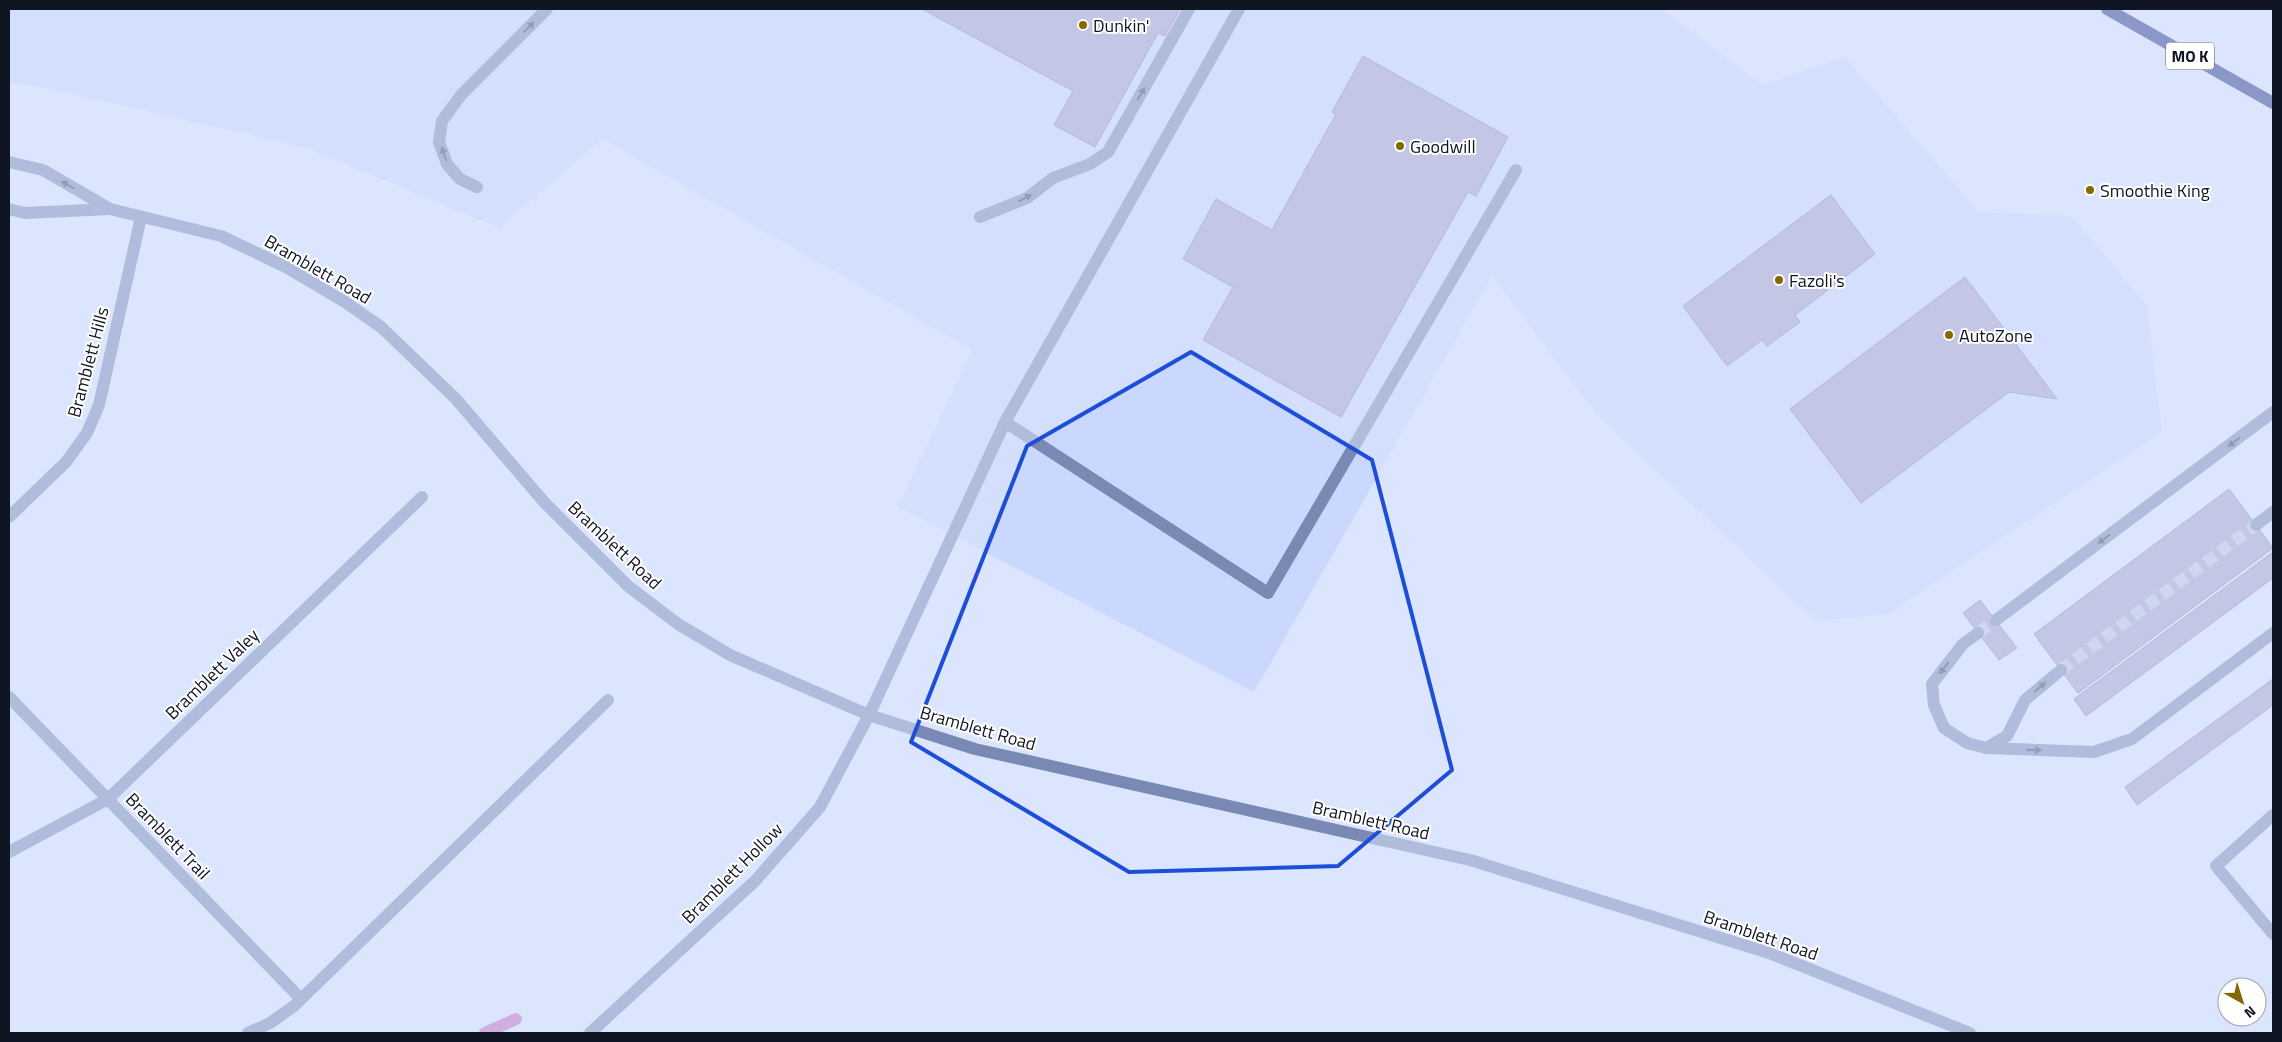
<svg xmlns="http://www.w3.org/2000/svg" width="2282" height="1042" font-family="'Titillium Web',sans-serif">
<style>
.built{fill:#cad7fe}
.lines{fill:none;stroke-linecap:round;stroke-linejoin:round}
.stream{stroke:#c46cbd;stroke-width:12}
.building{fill:#a6a1cb;stroke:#8580a8}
.minor-tunnel{stroke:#bdc6dd;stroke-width:12;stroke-dasharray:12 6;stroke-linecap:butt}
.minor{stroke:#7a89b4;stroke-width:12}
.major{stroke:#293984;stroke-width:12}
.oneway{fill:#3a435d}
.marked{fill:none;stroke:#1d4ed8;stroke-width:4;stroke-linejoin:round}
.poi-dot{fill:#846802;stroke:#fff;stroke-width:2}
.labels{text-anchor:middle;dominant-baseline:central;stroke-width:4;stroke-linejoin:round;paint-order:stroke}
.shield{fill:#fff;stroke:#585b65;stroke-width:1}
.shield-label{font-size:16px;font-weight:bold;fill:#101523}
.poi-label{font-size:18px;fill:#101523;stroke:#fff;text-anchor:start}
.street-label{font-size:18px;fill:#101523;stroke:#fff}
</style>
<rect width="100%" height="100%" fill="#dce5fe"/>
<path class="built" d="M 9,9 L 1662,9 L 1762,85 L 1845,57 L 1979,212 L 2072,216 L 2147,306 L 2162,432 L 1888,614 L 1816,621 L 1597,415 L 1492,276 L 1254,692 L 898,507 L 972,350 L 602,139 L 499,228 L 307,148 L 46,88 L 9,83 Z"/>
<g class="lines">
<path class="stream" d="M 485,1033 L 516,1019"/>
</g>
<g class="building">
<path d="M 922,9 L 1180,9 L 1165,36 L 1158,33 L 1095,147 L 1054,125 L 1073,91 Z"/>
<path d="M 1363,56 L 1508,137 L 1476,196 L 1468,192 L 1341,417 L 1203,340 L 1233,287 L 1183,259 L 1216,199 L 1272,230 L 1336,114 L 1332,112 Z"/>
<path d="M 1831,195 L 1875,254 L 1795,315 L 1800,322 L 1767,346 L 1762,340 L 1727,366 L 1683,306 Z"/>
<path d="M 1965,277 L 2057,399 L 2009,392 L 1861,503 L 1790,409 Z"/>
<path d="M 2229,489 L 2273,548 L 2078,693 L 2034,634 Z"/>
<path d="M 2273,552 L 2273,578 L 2086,716 L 2074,699 Z"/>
<path d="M 1980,600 L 2017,648 L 1999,660 L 1963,613 Z"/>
<path d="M 2273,679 L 2273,705 L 2137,805 L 2125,787 Z"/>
</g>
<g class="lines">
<g class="minor-tunnel">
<path d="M 1978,633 L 1996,620"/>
<path d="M 2061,670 L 2256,525"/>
</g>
<g class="minor">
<path d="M 9,162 L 43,170 L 110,209 L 221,236 L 286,267 L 345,302 L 381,327 L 456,399 L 544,502 L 628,586 L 678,624 L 730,655 L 869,715 L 975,749 L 1470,860 L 1769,953 L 1970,1033"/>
<path d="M 477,187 L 460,179 L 447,164 L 439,142 L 442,121 L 461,95 L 547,9"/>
<path d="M 9,209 L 25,213 L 110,209"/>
<path d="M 980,217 L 1027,198 L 1053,178 L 1090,164 L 1108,152 L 1189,9"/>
<path d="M 1005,422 L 1268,593 L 1516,170"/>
<path d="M 9,517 L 66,462 L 87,433 L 99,405 L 141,217"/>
<path d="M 2256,525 L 2273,512"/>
<path d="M 1996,620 L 2273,412"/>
<path d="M 1978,633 L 1963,644 L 1932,684 L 1934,705 L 1944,728 L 1967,743 L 1986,748 L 2094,752 L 2132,739 L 2273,633"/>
<path d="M 9,697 L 301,999"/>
<path d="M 1986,748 L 2007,736 L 2025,700 L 2061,670"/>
<path d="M 2273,815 L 2216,866 L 2273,934"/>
<path d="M 9,852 L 108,799 L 422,497"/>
<path d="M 248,1033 L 270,1023 L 294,1006 L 608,700"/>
<path d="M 590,1033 L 755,881 L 820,807 L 869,715 L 1005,422 L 1239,9"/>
</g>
<path class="major" d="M 2107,9 L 2273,103"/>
</g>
<defs><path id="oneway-solid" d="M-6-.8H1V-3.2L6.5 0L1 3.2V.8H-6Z" transform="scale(1.25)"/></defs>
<g class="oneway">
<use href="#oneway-solid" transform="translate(529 27) rotate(-46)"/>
<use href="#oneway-solid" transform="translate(1141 94) rotate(-61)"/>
<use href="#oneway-solid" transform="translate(444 154) rotate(-109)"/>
<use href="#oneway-solid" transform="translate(68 185) rotate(-150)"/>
<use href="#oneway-solid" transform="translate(1025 198) rotate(-28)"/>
<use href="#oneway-solid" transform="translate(2234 442) rotate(143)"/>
<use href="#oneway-solid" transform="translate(2104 539) rotate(143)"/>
<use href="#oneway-solid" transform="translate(1944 668) rotate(128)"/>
<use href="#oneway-solid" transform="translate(2040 687) rotate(-41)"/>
<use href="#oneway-solid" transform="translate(2034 750) rotate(2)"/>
</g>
<path d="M0 0H2282V1042H0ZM 1191,352 L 1372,460 L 1452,770 L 1338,866 L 1129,872 L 911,742 L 1027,446 Z" fill="#dce5fe" fill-opacity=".55" fill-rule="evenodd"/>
<path class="marked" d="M 1191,352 L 1372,460 L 1452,770 L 1338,866 L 1129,872 L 911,742 L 1027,446 Z"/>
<g class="poi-dot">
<circle cx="1083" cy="25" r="5"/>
<circle cx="1400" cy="146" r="5"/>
<circle cx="2090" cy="190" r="5"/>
<circle cx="1779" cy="280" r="5"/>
<circle cx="1949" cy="335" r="5"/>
</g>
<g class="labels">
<rect class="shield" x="2166" y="42.5" width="48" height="27" rx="4"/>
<g class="shield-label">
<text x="2190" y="56">MO K</text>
</g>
<g class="poi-label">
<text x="1093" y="25">Dunkin'</text>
<text x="1410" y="146">Goodwill</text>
<text x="2100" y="190">Smoothie King</text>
<text x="1789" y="280">Fazoli's</text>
<text x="1959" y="335">AutoZone</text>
</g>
<g class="street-label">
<text transform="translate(318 269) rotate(30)">Bramblett Road</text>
<text transform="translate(88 362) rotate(-75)">Bramblett Hills</text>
<text transform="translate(615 545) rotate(43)">Bramblett Road</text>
<text transform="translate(212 674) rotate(-44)">Bramblett Valey</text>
<text transform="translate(978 728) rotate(16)">Bramblett Road</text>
<text transform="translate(1371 820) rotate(13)">Bramblett Road</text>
<text transform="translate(168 836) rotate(46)">Bramblett Trail</text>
<text transform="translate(732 873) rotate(-45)">Bramblett Hollow</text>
<text transform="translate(1761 935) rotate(19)">Bramblett Road</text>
</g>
</g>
<rect width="2282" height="1042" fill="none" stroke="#101523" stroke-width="20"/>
<g transform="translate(2242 1002) rotate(141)"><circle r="24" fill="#ffffff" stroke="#9fa1a7"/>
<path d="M0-4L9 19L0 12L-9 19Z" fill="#846802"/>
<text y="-8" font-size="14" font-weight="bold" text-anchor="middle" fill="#101523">N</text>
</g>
</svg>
